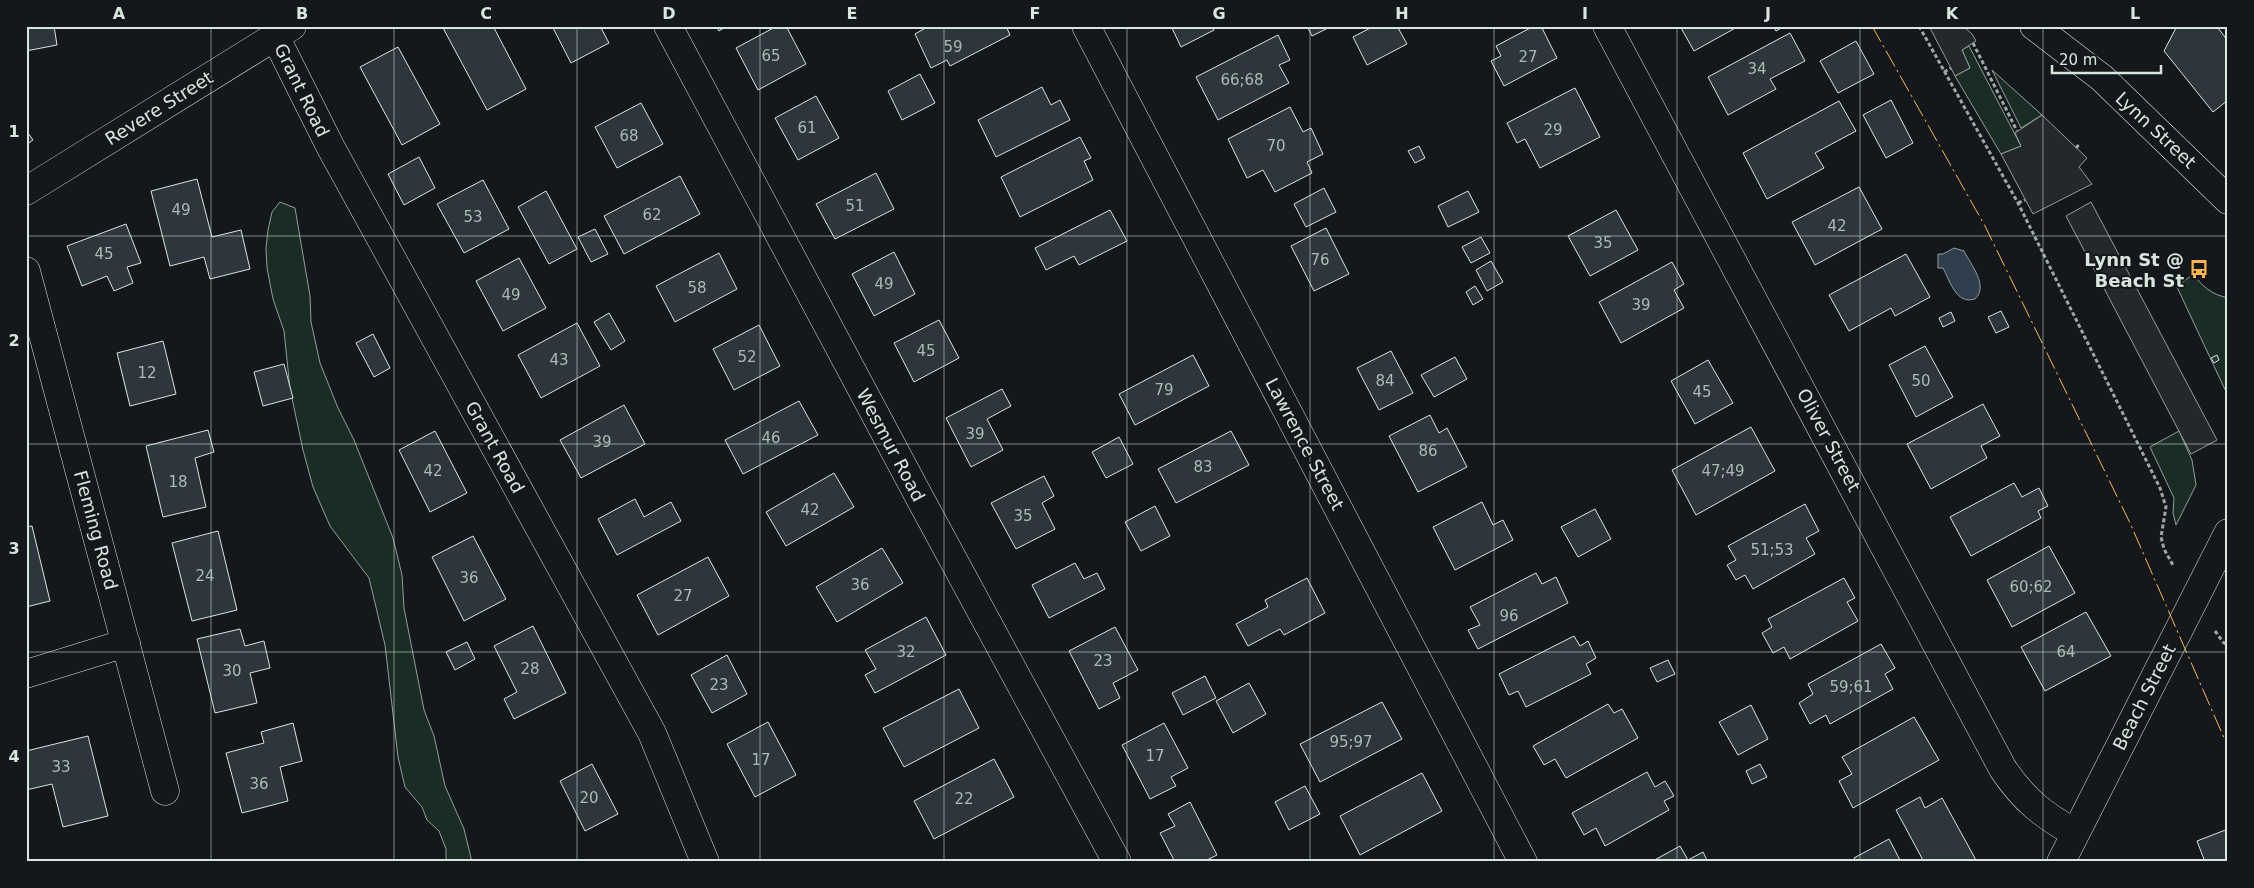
<svg xmlns="http://www.w3.org/2000/svg" width="2254" height="888" font-family="'DejaVu Sans',sans-serif">
<style>
.green{fill:#1a2d24;stroke:#939e99}
.parking{fill:#24282b;stroke:#939e99}
.water{fill:#2f3f4d;stroke:#939e99}
.building{fill:#2c363c;stroke:#d8e6dc}
.lines{fill:none;stroke-linecap:round;stroke-linejoin:round}
.minor-casing{stroke:#d8e6dc;stroke-width:29}
.tertiary-casing{stroke:#d8e6dc;stroke-width:29}
.secondary-casing{stroke:#d8e6dc;stroke-width:29}
.path{stroke:#9da8a2;stroke-width:3;stroke-dasharray:4 2.5;stroke-linecap:butt}
.minor{stroke:#14181c;stroke-width:28}
.tertiary{stroke:#14181c;stroke-width:28}
.secondary{stroke:#14181c;stroke-width:28}
.power{stroke:#ffb74d;stroke-width:1;stroke-dasharray:18 4 2.5 4;stroke-linecap:butt}
.grid{fill:none;stroke:#d8e6dc;stroke-width:1;stroke-opacity:0.55}
.labels{text-anchor:middle;dominant-baseline:central;stroke-width:4;stroke-linejoin:round;paint-order:stroke}
.number-label{font-size:15px;fill:#adbab4}
.street-label{font-size:18px;fill:#d8e6dc;stroke:#14181c}
.poi-label{font-size:18px;font-weight:bold;fill:#d8e6dc;stroke:#14181c;text-anchor:end}
.neatline{fill:none;stroke:#d8e6dc;stroke-width:2}
.grid-label{font-size:16px;text-anchor:middle;font-weight:bold;fill:#d8e6dc}
</style>
<rect width="100%" height="100%" fill="#14181c"/>
<g class="green">
<path d="M 1969,46 L 2021,146 L 2001,154 L 1955,76 L 1970,68 L 1962,50 Z"/>
<path d="M 1992,70 L 2042,115 L 2021,128 Z"/>
<path d="M 280,202 L 295,208 L 310,296 L 311,322 L 320,363 L 338,408 L 354,440 L 393,538 L 402,575 L 404,608 L 424,710 L 434,736 L 445,786 L 464,829 L 472,862 L 446,862 L 446,849 L 439,831 L 427,820 L 422,807 L 405,787 L 398,757 L 385,645 L 369,578 L 330,526 L 313,487 L 303,450 L 290,389 L 284,331 L 273,299 L 267,268 L 266,248 L 268,230 L 272,212 Z"/>
<path d="M 2193,274 C 2203,287 2211,294 2228,298 L 2228,396 L 2177,287 Z"/>
<path d="M 2179,431 L 2192,460 L 2196,485 L 2176,525 L 2173,513 L 2174,498 L 2150,447 Z"/>
</g>
<g class="parking">
<path d="M 1929,26 L 1963,26 L 1972,34 L 1976,41 L 1962,50 L 1970,68 L 1955,76 Z"/>
<path d="M 2042,115 L 2087,158 L 2079,167 L 2092,184 L 2033,214 L 2001,154 L 2021,146 L 2015,133 Z"/>
<path d="M 2091,202 L 2217,440 L 2191,454 L 2066,216 Z"/>
</g>
<path class="water" d="M 1954,248 L 1964,251 C 1971,265 1989,286 1975,299 C 1956,305 1950,281 1943,268 L 1938,268 L 1938,254 L 1943,254 Z"/>
<g class="building">
<path d="M 26,26 L 54,26 L 57,45 L 26,51 Z"/>
<path d="M 442,26 L 493,26 L 526,89 L 487,110 Z"/>
<path d="M 552,26 L 600,26 L 609,43 L 571,63 Z"/>
<path d="M 716,26 L 727,26 L 719,31 Z"/>
<path d="M 777,26 L 786,26 L 806,64 L 758,90 L 736,48 Z"/>
<path d="M 929,26 L 1006,26 L 1010,35 L 950,66 L 947,60 L 931,68 L 915,34 Z"/>
<path d="M 1171,26 L 1212,26 L 1214,30 L 1181,47 Z"/>
<path d="M 1307,26 L 1332,26 L 1312,36 Z"/>
<path d="M 1374,26 L 1397,26 L 1407,44 L 1367,65 L 1353,37 Z"/>
<path d="M 1534,26 L 1541,26 L 1557,58 L 1504,86 L 1491,61 L 1501,56 L 1496,46 Z"/>
<path d="M 1680,26 L 1739,26 L 1694,51 Z"/>
<path d="M 1773,26 L 1785,26 L 1776,31 Z"/>
<path d="M 2177,26 L 2219,26 L 2218,28 L 2228,41 L 2228,100 L 2213,112 L 2164,51 Z"/>
<path d="M 1790,33 L 1805,61 L 1770,79 L 1776,89 L 1728,115 L 1708,77 Z"/>
<path d="M 1278,35 L 1290,60 L 1279,65 L 1289,83 L 1218,120 L 1196,77 Z"/>
<path d="M 1856,41 L 1874,74 L 1838,93 L 1820,61 Z"/>
<path d="M 398,47 L 440,124 L 402,145 L 360,67 Z"/>
<path d="M 920,74 L 935,103 L 902,120 L 888,91 Z"/>
<path d="M 1042,87 L 1051,105 L 1060,100 L 1070,120 L 996,157 L 978,120 Z"/>
<path d="M 1575,88 L 1600,137 L 1540,168 L 1525,139 L 1517,143 L 1507,123 Z"/>
<path d="M 816,96 L 839,138 L 798,160 L 775,118 Z"/>
<path d="M 1891,100 L 1913,143 L 1886,158 L 1863,115 Z"/>
<path d="M 1839,101 L 1856,131 L 1815,153 L 1824,168 L 1767,199 L 1743,153 Z"/>
<path d="M 641,103 L 663,144 L 617,168 L 595,127 Z"/>
<path d="M 1290,107 L 1303,132 L 1311,128 L 1323,154 L 1307,162 L 1312,173 L 1275,192 L 1263,170 L 1247,178 L 1228,139 Z"/>
<path d="M 26,130 L 33,140 L 26,145 Z"/>
<path d="M 1080,137 L 1091,158 L 1084,161 L 1093,180 L 1020,217 L 1001,177 Z"/>
<path d="M 1419,146 L 1425,158 L 1415,163 L 1408,151 Z"/>
<path d="M 419,157 L 435,188 L 404,205 L 388,174 Z"/>
<path d="M 876,173 L 894,209 L 835,239 L 816,204 Z"/>
<path d="M 680,176 L 700,214 L 624,254 L 604,216 Z"/>
<path d="M 197,179 L 212,237 L 241,230 L 250,269 L 210,279 L 204,257 L 170,266 L 151,191 Z"/>
<path d="M 483,180 L 509,229 L 464,253 L 437,204 Z"/>
<path d="M 1859,187 L 1882,229 L 1815,265 L 1792,222 Z"/>
<path d="M 1324,188 L 1336,212 L 1306,227 L 1294,204 Z"/>
<path d="M 546,191 L 577,249 L 549,264 L 518,207 Z"/>
<path d="M 1468,191 L 1479,212 L 1448,227 L 1438,206 Z"/>
<path d="M 1110,210 L 1127,241 L 1079,265 L 1074,256 L 1046,270 L 1035,248 Z"/>
<path d="M 1616,210 L 1638,250 L 1590,276 L 1568,236 Z"/>
<path d="M 126,224 L 141,263 L 127,267 L 133,283 L 114,291 L 107,276 L 82,286 L 67,246 Z"/>
<path d="M 1326,228 L 1349,274 L 1314,291 L 1291,246 Z"/>
<path d="M 595,229 L 608,254 L 591,262 L 578,237 Z"/>
<path d="M 1481,237 L 1490,253 L 1471,263 L 1462,247 Z"/>
<path d="M 894,252 L 915,294 L 874,316 L 852,274 Z"/>
<path d="M 719,253 L 737,289 L 675,322 L 656,286 Z"/>
<path d="M 1906,254 L 1930,297 L 1895,316 L 1891,308 L 1849,331 L 1829,295 Z"/>
<path d="M 519,258 L 546,308 L 503,331 L 476,281 Z"/>
<path d="M 1491,261 L 1503,282 L 1487,291 L 1476,270 Z"/>
<path d="M 1672,262 L 1684,284 L 1674,290 L 1684,308 L 1621,343 L 1599,302 Z"/>
<path d="M 1475,286 L 1483,299 L 1473,305 L 1466,292 Z"/>
<path d="M 2001,311 L 2009,327 L 1996,333 L 1988,317 Z"/>
<path d="M 1951,312 L 1955,321 L 1943,327 L 1939,318 Z"/>
<path d="M 609,313 L 625,341 L 611,350 L 594,322 Z"/>
<path d="M 939,320 L 959,358 L 914,382 L 894,343 Z"/>
<path d="M 577,323 L 600,366 L 541,398 L 518,355 Z"/>
<path d="M 759,325 L 780,366 L 734,390 L 713,349 Z"/>
<path d="M 373,334 L 390,368 L 374,377 L 356,343 Z"/>
<path d="M 163,341 L 176,394 L 130,406 L 117,353 Z"/>
<path d="M 1925,346 L 1953,397 L 1916,417 L 1889,365 Z"/>
<path d="M 1391,351 L 1413,393 L 1379,410 L 1357,368 Z"/>
<path d="M 1193,355 L 1209,386 L 1135,425 L 1119,394 Z"/>
<path d="M 2217,355 L 2219,360 L 2214,363 L 2211,358 Z"/>
<path d="M 1455,357 L 1467,379 L 1434,397 L 1421,375 Z"/>
<path d="M 1708,360 L 1733,403 L 1695,424 L 1671,381 Z"/>
<path d="M 284,364 L 293,398 L 263,406 L 254,372 Z"/>
<path d="M 1002,389 L 1011,406 L 987,419 L 1003,450 L 971,467 L 946,418 Z"/>
<path d="M 799,401 L 818,435 L 743,474 L 725,440 Z"/>
<path d="M 1983,404 L 2000,436 L 1981,446 L 1987,458 L 1931,489 L 1907,444 Z"/>
<path d="M 624,405 L 645,444 L 581,478 L 560,440 Z"/>
<path d="M 1430,415 L 1439,433 L 1447,428 L 1467,467 L 1418,492 L 1389,436 Z"/>
<path d="M 1751,427 L 1775,471 L 1696,515 L 1672,470 Z"/>
<path d="M 208,430 L 214,452 L 195,458 L 206,507 L 163,517 L 146,446 Z"/>
<path d="M 435,431 L 467,493 L 430,512 L 399,450 Z"/>
<path d="M 1231,431 L 1249,465 L 1176,503 L 1158,469 Z"/>
<path d="M 1119,437 L 1133,464 L 1106,478 L 1092,452 Z"/>
<path d="M 834,473 L 854,507 L 786,546 L 766,512 Z"/>
<path d="M 1044,476 L 1054,496 L 1042,503 L 1055,529 L 1016,549 L 991,503 Z"/>
<path d="M 2014,483 L 2022,497 L 2039,488 L 2048,506 L 2038,511 L 2041,518 L 1971,556 L 1950,517 Z"/>
<path d="M 635,499 L 644,517 L 671,502 L 681,521 L 617,555 L 598,519 Z"/>
<path d="M 1482,502 L 1493,525 L 1503,520 L 1513,540 L 1455,570 L 1433,527 Z"/>
<path d="M 1805,504 L 1819,531 L 1806,538 L 1815,554 L 1753,589 L 1745,575 L 1736,580 L 1727,565 L 1736,560 L 1728,546 Z"/>
<path d="M 1155,506 L 1170,536 L 1141,551 L 1125,522 Z"/>
<path d="M 1595,509 L 1611,539 L 1578,557 L 1561,527 Z"/>
<path d="M 32,526 L 50,601 L 26,607 L 26,527 Z"/>
<path d="M 218,531 L 237,610 L 192,621 L 172,543 Z"/>
<path d="M 473,536 L 506,599 L 464,621 L 432,557 Z"/>
<path d="M 2049,546 L 2075,593 L 2012,627 L 1987,580 Z"/>
<path d="M 882,548 L 903,583 L 837,622 L 816,587 Z"/>
<path d="M 708,557 L 729,596 L 658,635 L 637,595 Z"/>
<path d="M 1075,563 L 1084,579 L 1097,573 L 1105,589 L 1049,618 L 1032,585 Z"/>
<path d="M 1536,573 L 1542,584 L 1556,577 L 1568,603 L 1478,649 L 1468,630 L 1480,625 L 1470,607 Z"/>
<path d="M 1307,578 L 1325,613 L 1284,635 L 1280,629 L 1248,646 L 1236,624 L 1268,607 L 1265,600 Z"/>
<path d="M 1844,578 L 1855,598 L 1847,602 L 1858,621 L 1790,659 L 1784,647 L 1773,653 L 1762,633 L 1772,627 L 1768,619 Z"/>
<path d="M 2086,612 L 2111,656 L 2045,691 L 2021,647 Z"/>
<path d="M 926,617 L 946,655 L 875,693 L 865,675 L 876,669 L 865,650 Z"/>
<path d="M 533,626 L 566,693 L 514,719 L 504,699 L 517,692 L 494,646 Z"/>
<path d="M 1115,627 L 1138,670 L 1113,683 L 1120,698 L 1099,709 L 1069,651 Z"/>
<path d="M 240,629 L 245,646 L 264,641 L 270,668 L 250,673 L 257,703 L 215,713 L 197,639 Z"/>
<path d="M 1574,636 L 1580,646 L 1588,641 L 1596,658 L 1586,664 L 1591,674 L 1526,707 L 1518,691 L 1509,695 L 1499,674 Z"/>
<path d="M 467,642 L 475,659 L 455,670 L 446,652 Z"/>
<path d="M 1881,644 L 1895,668 L 1885,674 L 1893,689 L 1830,724 L 1826,715 L 1810,724 L 1799,703 L 1813,694 L 1808,684 Z"/>
<path d="M 727,655 L 747,694 L 712,713 L 691,675 Z"/>
<path d="M 1668,660 L 1675,674 L 1657,682 L 1650,668 Z"/>
<path d="M 1205,676 L 1216,698 L 1183,715 L 1172,693 Z"/>
<path d="M 1249,683 L 1266,714 L 1233,733 L 1216,701 Z"/>
<path d="M 959,689 L 979,728 L 904,767 L 883,728 Z"/>
<path d="M 1382,702 L 1402,739 L 1320,782 L 1300,744 Z"/>
<path d="M 1608,704 L 1614,713 L 1622,709 L 1638,738 L 1566,778 L 1555,759 L 1544,765 L 1533,746 Z"/>
<path d="M 1751,705 L 1768,739 L 1738,755 L 1719,722 Z"/>
<path d="M 1914,717 L 1939,760 L 1853,808 L 1839,781 L 1852,774 L 1842,757 Z"/>
<path d="M 768,722 L 796,775 L 755,797 L 727,744 Z"/>
<path d="M 293,723 L 302,761 L 280,767 L 288,801 L 242,813 L 226,753 L 264,743 L 261,732 Z"/>
<path d="M 1164,723 L 1188,768 L 1171,777 L 1176,786 L 1150,799 L 1122,745 Z"/>
<path d="M 88,736 L 108,816 L 63,827 L 52,784 L 26,790 L 26,751 Z"/>
<path d="M 994,759 L 1014,797 L 934,839 L 914,801 Z"/>
<path d="M 592,764 L 618,814 L 585,831 L 560,781 Z"/>
<path d="M 1760,764 L 1767,777 L 1752,784 L 1746,771 Z"/>
<path d="M 1647,772 L 1655,787 L 1665,781 L 1674,796 L 1664,801 L 1669,810 L 1605,846 L 1596,828 L 1584,835 L 1572,813 Z"/>
<path d="M 1422,773 L 1442,811 L 1360,855 L 1340,816 Z"/>
<path d="M 1305,786 L 1320,814 L 1289,830 L 1275,802 Z"/>
<path d="M 1920,797 L 1925,808 L 1942,798 L 1977,862 L 1924,862 L 1896,810 Z"/>
<path d="M 1190,802 L 1217,855 L 1203,862 L 1175,862 L 1160,833 L 1175,826 L 1168,814 Z"/>
<path d="M 2228,829 L 2228,862 L 2205,862 L 2197,841 Z"/>
<path d="M 1889,839 L 1901,862 L 1856,862 L 1854,858 Z"/>
<path d="M 1680,846 L 1688,860 L 1703,852 L 1708,862 L 1651,862 Z"/>
</g>
<g class="lines">
<g class="minor-casing">
<g id="minor">
<path d="M 668,26 L 923,504 L 1117,862"/>
<path d="M 1086,26 L 1523,862"/>
<path d="M 275,36 L 330,146 L 652,733 L 705,862"/>
<path d="M 26,271 L 165,791"/>
<path d="M 26,674 L 126,643"/>
</g>
</g>
<g class="tertiary-casing">
<g id="tertiary">
<path d="M 1607,26 L 2003,769 C 2024,800 2043,815 2075,833"/>
<path d="M 26,191 L 292,26"/>
</g>
</g>
<g class="secondary-casing">
<g id="secondary">
<path d="M 2034,26 L 2102,78 L 2228,200"/>
<path d="M 2061,862 L 2228,533"/>
</g>
</g>
<g class="path">
<path d="M 1919,26 L 2018,203 L 2160,488 L 2166,507 L 2161,537 L 2164,549 L 2174,567"/>
<path d="M 1964,27 L 1965,26"/>
<path d="M 1973,43 L 2017,131"/>
<path d="M 1944,72 L 1951,68"/>
<path d="M 2076,148 L 2080,143"/>
<path d="M 2018,203 L 2025,200"/>
<path d="M 2215,631 L 2223,642 L 2228,646"/>
</g>
<use href="#minor" class="minor"/>
<use href="#tertiary" class="tertiary"/>
<use href="#secondary" class="secondary"/>
<path class="power" d="M 1872,26 L 1985,226 L 2130,523 L 2228,747"/>
</g>
<path class="grid" d="M 211,26 L 211,862M 394,26 L 394,862M 577,26 L 577,862M 760,26 L 760,862M 944,26 L 944,862M 1127,26 L 1127,862M 1310,26 L 1310,862M 1494,26 L 1494,862M 1677,26 L 1677,862M 1860,26 L 1860,862M 2043,26 L 2043,862M 26,236 L 2228,236M 26,444 L 2228,444M 26,652 L 2228,652"/>
<defs>
<g id="bus-bare" transform="scale(1.5)"><path d="M-5-6H5V4H4V6H2V4H-2V6H-4V4H-5ZM-3.5-4V0h7V-4ZM-3.5 1.2v1.5H-2V1.2ZM2 1.2v1.5H3.5V1.2Z" fill="#ffb74d" stroke="#14181c" stroke-width="2.5" paint-order="stroke"/></g>
</defs>
<g fill-rule="evenodd">
<use href="#bus-bare" x="2199" y="269"/>
</g>
<g class="labels">
<g class="number-label">
<text x="953" y="47">59</text>
<text x="771" y="56">65</text>
<text x="1528" y="57">27</text>
<text x="1757" y="69">34</text>
<text x="1242" y="80">66;68</text>
<text x="807" y="128">61</text>
<text x="1553" y="130">29</text>
<text x="629" y="136">68</text>
<text x="1276" y="146">70</text>
<text x="855" y="206">51</text>
<text x="181" y="210">49</text>
<text x="652" y="215">62</text>
<text x="473" y="217">53</text>
<text x="1837" y="226">42</text>
<text x="1603" y="243">35</text>
<text x="104" y="254">45</text>
<text x="1320" y="260">76</text>
<text x="884" y="284">49</text>
<text x="697" y="288">58</text>
<text x="511" y="295">49</text>
<text x="1641" y="305">39</text>
<text x="926" y="351">45</text>
<text x="747" y="357">52</text>
<text x="559" y="360">43</text>
<text x="147" y="373">12</text>
<text x="1385" y="381">84</text>
<text x="1921" y="381">50</text>
<text x="1164" y="390">79</text>
<text x="1702" y="392">45</text>
<text x="975" y="434">39</text>
<text x="771" y="438">46</text>
<text x="602" y="442">39</text>
<text x="1428" y="451">86</text>
<text x="1203" y="467">83</text>
<text x="433" y="471">42</text>
<text x="1723" y="471">47;49</text>
<text x="178" y="482">18</text>
<text x="810" y="510">42</text>
<text x="1023" y="516">35</text>
<text x="1772" y="550">51;53</text>
<text x="205" y="576">24</text>
<text x="469" y="578">36</text>
<text x="860" y="585">36</text>
<text x="2031" y="587">60;62</text>
<text x="683" y="596">27</text>
<text x="1509" y="616">96</text>
<text x="906" y="652">32</text>
<text x="2066" y="652">64</text>
<text x="1103" y="661">23</text>
<text x="530" y="669">28</text>
<text x="232" y="671">30</text>
<text x="719" y="685">23</text>
<text x="1851" y="687">59;61</text>
<text x="1351" y="742">95;97</text>
<text x="1155" y="756">17</text>
<text x="761" y="760">17</text>
<text x="61" y="767">33</text>
<text x="259" y="784">36</text>
<text x="589" y="798">20</text>
<text x="964" y="799">22</text>
</g>
<g class="street-label">
<text transform="translate(302 90) rotate(64)">Grant Road</text>
<text transform="translate(159 108) rotate(-32)">Revere Street</text>
<text transform="translate(2156 130) rotate(43)">Lynn Street</text>
<text transform="translate(1829 440) rotate(62)">Oliver Street</text>
<text transform="translate(1305 444) rotate(62)">Lawrence Street</text>
<text transform="translate(891 445) rotate(62)">Wesmur Road</text>
<text transform="translate(495 447) rotate(61)">Grant Road</text>
<text transform="translate(96 530) rotate(75)">Fleming Road</text>
<text transform="translate(2144 697) rotate(-63)">Beach Street</text>
</g>
<g class="poi-label">
<text x="2184" y="259">Lynn St @<tspan x="2184" dy="21">Beach St</tspan></text>
</g>
</g>
<rect width="2254" height="888" fill="none" stroke="#14181c" stroke-width="55"/>
<path d="M2052 65v8h109v-8" fill="none" stroke="#d8e6dc" stroke-width="2.5"/>
<text x="2059" y="65" font-size="15" fill="#d8e6dc" stroke="#14181c" stroke-width="4" paint-order="stroke">20 m</text>
<rect x="28" y="28" width="2198" height="832" class="neatline"/>
<g class="grid-label">
<text x="119" y="19">A</text>
<text x="302" y="19">B</text>
<text x="486" y="19">C</text>
<text x="669" y="19">D</text>
<text x="852" y="19">E</text>
<text x="1035" y="19">F</text>
<text x="1219" y="19">G</text>
<text x="1402" y="19">H</text>
<text x="1585" y="19">I</text>
<text x="1768" y="19">J</text>
<text x="1952" y="19">K</text>
<text x="2135" y="19">L</text>
<text x="14" y="137">1</text>
<text x="14" y="346">2</text>
<text x="14" y="554">3</text>
<text x="14" y="762">4</text>
</g>
</svg>
